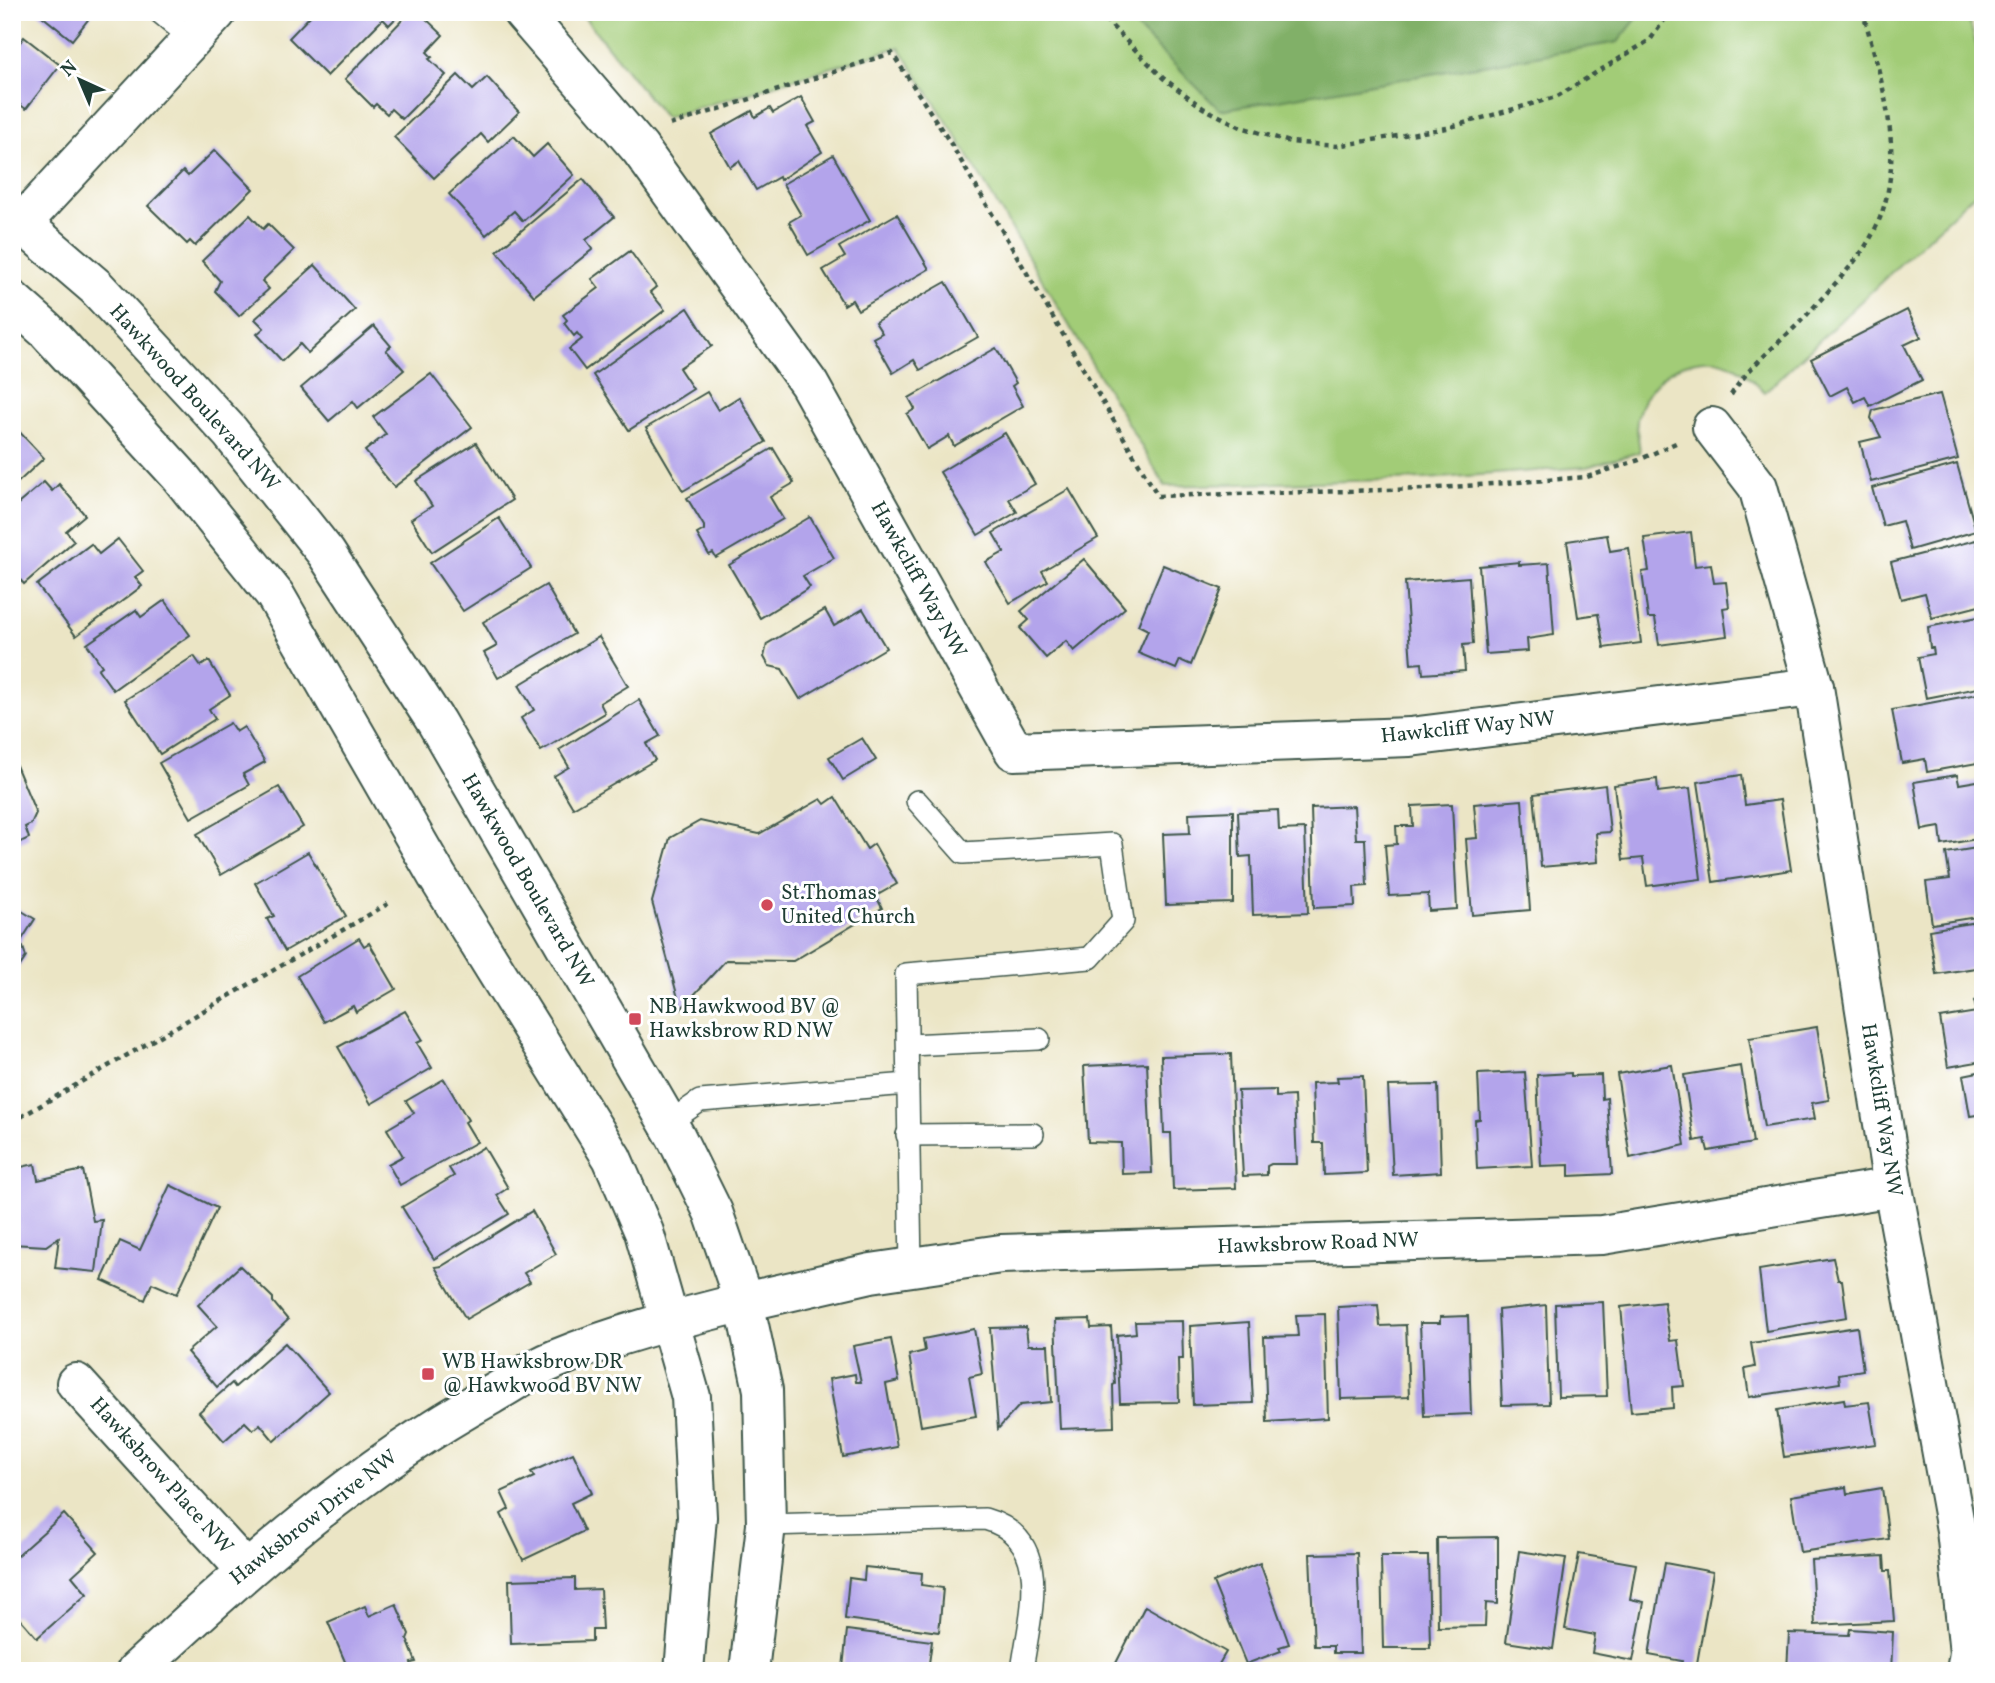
<svg xmlns="http://www.w3.org/2000/svg" width="1995" height="1683" font-family="Vollkorn,serif">
<style>
.green{fill:#a2cc77;stroke:#608456;stroke-width:2}
.forest{fill:#81b068;stroke:#50764e;stroke-width:2}
.building{fill:#b3a4eb}
.lines{fill:none;stroke-linecap:round;stroke-linejoin:round}
.lane-casing{stroke:#3e564a;stroke-width:24}
.street-casing{stroke:#3e564a;stroke-width:42}
.secondary-casing{stroke:#3e564a;stroke-width:42}
.path{stroke:#3e564a;stroke-width:4.5;stroke-dasharray:5 5;stroke-linecap:butt}
.lane{stroke:#fff;stroke-width:21}
.street{stroke:#fff;stroke-width:38}
.secondary{stroke:#fff;stroke-width:38}
.poi-dot{fill:#d1495b;stroke:#fff;stroke-width:2.5}
.labels{text-anchor:middle;dominant-baseline:central;stroke-width:6;stroke-linejoin:round;paint-order:stroke}
.street-label{font-size:21px;fill:#1f3d34;stroke:#fff}
.poi-label{font-size:21px;fill:#1f3d34;stroke:#fff;text-anchor:start}
</style>
<rect width="100%" height="100%" fill="#fff"/>
<filter id="ink" filterUnits="userSpaceOnUse"><feTurbulence type="fractalNoise" baseFrequency=".0143" numOctaves="2"/><feDisplacementMap in="SourceGraphic" scale="14" xChannelSelector="R" yChannelSelector="G"/><feConvolveMatrix kernelMatrix="1 2 1 2 8 2 1 2 1" color-interpolation-filters="sRGB"/></filter>
<filter id="wash" filterUnits="userSpaceOnUse"><feTurbulence type="fractalNoise" baseFrequency=".00686" numOctaves="4" result="noise"/><feDisplacementMap in="SourceGraphic" scale="28" xChannelSelector="R" yChannelSelector="G"/><feGaussianBlur stdDeviation="1.57" result="paint"/><feColorMatrix in="noise" values="0 0 0 0 0 0 0 0 0 0 0 0 0 0 0 0 0 1.4 0 .05"/><feComposite in="paint" operator="in"/></filter>
<g filter="url(#wash)">
<rect width="100%" height="100%" fill="#ebe5c5"/>
<path class="green" d="M 580,12 L 1966,12 L 1983,66 L 1983,191 L 1973,195 L 1765,392 C 1755,383 1743,370 1731,365 C 1692,347 1644,379 1637,420 C 1636,430 1639,442 1640,452 L 1587,467 L 1427,479 L 1165,486 L 958,139 L 899,47 L 665,118 Z"/>
<path class="forest" d="M 1121,12 L 1642,12 L 1618,42 L 1220,110 Z"/>
<g id="blocks">
<g class="building">
<path d="M 37,12 L 94,12 L 72,40 Z"/>
<path d="M 314,12 L 402,12 L 389,25 L 383,19 L 327,76 L 289,38 Z"/>
<path d="M 410,12 L 419,12 L 443,35 L 427,52 L 432,57 L 429,59 L 446,75 L 402,119 L 391,109 L 387,114 L 376,104 L 373,107 L 345,79 Z"/>
<path d="M 24,37 L 60,65 L 26,109 L 12,99 L 12,53 Z"/>
<path d="M 458,75 L 473,90 L 487,77 L 519,112 L 488,142 L 481,134 L 434,178 L 394,137 Z"/>
<path d="M 801,97 L 815,122 L 807,126 L 822,152 L 780,180 L 779,177 L 756,190 L 739,161 L 730,167 L 711,134 L 752,111 L 755,117 L 770,108 L 773,113 Z"/>
<path d="M 514,136 L 533,157 L 547,144 L 574,175 L 523,221 L 514,211 L 486,235 L 449,194 Z"/>
<path d="M 215,150 L 253,189 L 195,246 L 190,241 L 187,244 L 148,206 L 183,171 L 188,176 Z"/>
<path d="M 833,155 L 870,220 L 808,255 L 789,222 L 801,215 L 783,184 Z"/>
<path d="M 583,179 L 614,217 L 586,240 L 593,249 L 534,296 L 497,251 Z"/>
<path d="M 897,214 L 929,269 L 858,310 L 852,300 L 844,305 L 823,270 L 845,257 L 839,247 Z"/>
<path d="M 250,215 L 263,229 L 268,224 L 294,250 L 262,281 L 269,289 L 239,316 L 215,291 L 220,281 L 202,261 Z"/>
<path d="M 630,251 L 656,287 L 650,292 L 665,310 L 585,370 L 569,349 L 582,339 L 577,333 L 574,336 L 564,323 L 567,320 L 563,315 L 599,288 L 592,279 Z"/>
<path d="M 315,265 L 355,310 L 308,353 L 300,344 L 282,361 L 257,334 L 264,328 L 255,319 Z"/>
<path d="M 946,282 L 978,337 L 920,370 L 914,360 L 893,373 L 873,338 L 882,333 L 875,322 Z"/>
<path d="M 688,308 L 712,346 L 679,368 L 693,389 L 629,430 L 593,375 Z"/>
<path d="M 1907,310 L 1921,337 L 1904,345 L 1922,380 L 1870,406 L 1865,397 L 1855,402 L 1847,387 L 1830,396 L 1811,359 Z"/>
<path d="M 374,326 L 391,346 L 386,350 L 404,370 L 358,408 L 353,401 L 329,421 L 301,388 Z"/>
<path d="M 996,348 L 1016,383 L 1012,386 L 1023,406 L 954,446 L 949,436 L 927,449 L 907,414 L 915,409 L 909,398 Z"/>
<path d="M 431,374 L 472,427 L 394,487 L 365,451 L 386,434 L 373,417 Z"/>
<path d="M 707,392 L 718,410 L 739,397 L 766,442 L 683,491 L 646,428 Z"/>
<path d="M 1940,394 L 1958,459 L 1871,482 L 1860,442 L 1881,437 L 1871,418 L 1873,410 Z"/>
<path d="M 14,426 L 44,458 L 12,488 L 12,429 Z"/>
<path d="M 1005,433 L 1035,484 L 1009,499 L 1017,512 L 978,535 L 940,472 Z"/>
<path d="M 476,443 L 512,500 L 432,552 L 411,519 L 432,506 L 416,481 Z"/>
<path d="M 773,448 L 794,483 L 770,497 L 783,519 L 716,558 L 713,553 L 709,555 L 697,534 L 704,530 L 704,526 L 687,498 Z"/>
<path d="M 1957,464 L 1976,531 L 1910,550 L 1902,521 L 1883,526 L 1872,488 Z"/>
<path d="M 44,482 L 52,491 L 59,484 L 85,515 L 66,531 L 74,541 L 24,584 L 12,571 L 12,509 Z"/>
<path d="M 1069,489 L 1098,538 L 1042,571 L 1048,581 L 1010,603 L 986,562 L 1004,552 L 993,533 Z"/>
<path d="M 810,517 L 834,558 L 803,576 L 810,587 L 760,618 L 729,565 Z"/>
<path d="M 499,518 L 531,568 L 463,611 L 430,563 Z"/>
<path d="M 1691,532 L 1695,566 L 1711,564 L 1714,583 L 1726,582 L 1729,607 L 1723,608 L 1727,636 L 1659,645 L 1655,618 L 1648,618 L 1642,572 L 1649,571 L 1644,538 Z"/>
<path d="M 1607,535 L 1610,551 L 1629,548 L 1641,643 L 1604,648 L 1598,614 L 1578,617 L 1567,541 Z"/>
<path d="M 118,539 L 143,571 L 135,577 L 142,586 L 76,636 L 37,585 L 91,544 L 99,554 Z"/>
<path d="M 1976,540 L 1983,564 L 1983,605 L 1932,618 L 1925,593 L 1901,599 L 1891,562 Z"/>
<path d="M 1084,559 L 1125,608 L 1074,651 L 1066,641 L 1046,658 L 1020,628 L 1029,620 L 1021,611 Z"/>
<path d="M 1519,562 L 1519,565 L 1549,563 L 1554,635 L 1527,639 L 1528,651 L 1486,654 L 1479,566 Z"/>
<path d="M 1163,565 L 1222,589 L 1191,665 L 1180,660 L 1176,669 L 1138,653 L 1148,630 L 1138,625 Z"/>
<path d="M 1469,577 L 1473,644 L 1463,645 L 1465,671 L 1423,674 L 1422,663 L 1411,664 L 1405,582 Z"/>
<path d="M 546,585 L 574,634 L 498,678 L 484,653 L 497,646 L 483,622 Z"/>
<path d="M 165,600 L 190,635 L 113,690 L 98,669 L 102,666 L 87,644 L 136,610 L 141,617 Z"/>
<path d="M 863,609 L 886,648 L 800,699 L 782,669 L 769,666 L 764,657 L 767,644 L 825,610 L 834,626 Z"/>
<path d="M 1983,616 L 1983,687 L 1926,698 L 1918,657 L 1934,654 L 1933,648 L 1930,648 L 1928,627 Z"/>
<path d="M 599,637 L 628,686 L 600,703 L 605,713 L 541,751 L 521,718 L 534,710 L 519,685 Z"/>
<path d="M 194,656 L 201,666 L 209,661 L 230,695 L 209,709 L 215,719 L 160,754 L 125,700 Z"/>
<path d="M 1983,693 L 1983,762 L 1927,772 L 1925,759 L 1902,763 L 1892,710 Z"/>
<path d="M 639,700 L 660,736 L 646,744 L 655,760 L 573,808 L 554,776 L 569,767 L 559,750 Z"/>
<path d="M 230,723 L 236,732 L 244,727 L 265,762 L 243,774 L 249,785 L 191,818 L 159,763 Z"/>
<path d="M 862,738 L 876,760 L 843,780 L 829,757 Z"/>
<path d="M 15,763 L 36,813 L 31,824 L 25,827 L 29,838 L 12,846 L 12,764 Z"/>
<path d="M 1741,775 L 1745,805 L 1780,800 L 1791,870 L 1713,882 L 1698,782 Z"/>
<path d="M 1957,775 L 1959,784 L 1983,780 L 1983,838 L 1942,845 L 1940,827 L 1922,830 L 1914,782 Z"/>
<path d="M 1657,779 L 1658,792 L 1690,788 L 1701,879 L 1647,886 L 1643,858 L 1623,860 L 1614,785 Z"/>
<path d="M 1605,785 L 1610,832 L 1596,833 L 1598,862 L 1541,867 L 1534,794 Z"/>
<path d="M 279,787 L 303,827 L 221,875 L 197,834 Z"/>
<path d="M 835,797 L 867,849 L 874,844 L 897,884 L 876,896 L 882,908 L 793,961 L 726,960 L 681,1009 L 652,902 L 670,838 L 700,821 L 759,834 L 821,799 L 825,804 Z"/>
<path d="M 1522,800 L 1530,910 L 1472,915 L 1466,839 L 1477,838 L 1474,804 Z"/>
<path d="M 1452,804 L 1457,909 L 1429,911 L 1428,894 L 1389,896 L 1385,845 L 1397,844 L 1396,826 L 1413,826 L 1412,806 Z"/>
<path d="M 1354,806 L 1356,839 L 1365,839 L 1367,886 L 1354,887 L 1355,906 L 1314,908 L 1311,808 Z"/>
<path d="M 1278,810 L 1279,830 L 1305,829 L 1308,913 L 1253,915 L 1251,856 L 1240,857 L 1238,812 Z"/>
<path d="M 1233,811 L 1233,903 L 1166,905 L 1163,834 L 1190,833 L 1189,813 Z"/>
<path d="M 1983,847 L 1983,916 L 1932,924 L 1926,882 L 1950,879 L 1946,853 Z"/>
<path d="M 308,852 L 346,916 L 285,951 L 267,919 L 274,916 L 255,883 Z"/>
<path d="M 12,905 L 35,919 L 19,944 L 23,947 L 26,957 L 20,966 L 12,968 Z"/>
<path d="M 1983,921 L 1983,991 L 1980,991 L 1976,968 L 1936,974 L 1929,930 Z"/>
<path d="M 359,938 L 364,946 L 369,943 L 396,989 L 356,1012 L 353,1006 L 324,1022 L 297,976 Z"/>
<path d="M 1983,999 L 1983,1061 L 1948,1067 L 1940,1018 L 1977,1012 L 1974,1001 Z"/>
<path d="M 405,1011 L 423,1040 L 417,1043 L 432,1068 L 371,1104 L 338,1047 Z"/>
<path d="M 1817,1027 L 1829,1100 L 1812,1103 L 1815,1119 L 1764,1127 L 1749,1038 Z"/>
<path d="M 1231,1054 L 1236,1188 L 1173,1190 L 1171,1133 L 1164,1133 L 1161,1056 Z"/>
<path d="M 1147,1063 L 1152,1173 L 1122,1174 L 1121,1143 L 1088,1142 L 1084,1066 Z"/>
<path d="M 1672,1065 L 1685,1145 L 1630,1158 L 1617,1074 Z"/>
<path d="M 1741,1066 L 1753,1143 L 1708,1151 L 1705,1139 L 1694,1141 L 1684,1075 Z"/>
<path d="M 1983,1071 L 1983,1114 L 1970,1116 L 1963,1075 Z"/>
<path d="M 1525,1072 L 1532,1166 L 1477,1169 L 1475,1120 L 1480,1119 L 1478,1074 Z"/>
<path d="M 1571,1073 L 1571,1076 L 1601,1075 L 1602,1099 L 1607,1098 L 1612,1174 L 1569,1176 L 1569,1165 L 1541,1166 L 1537,1075 Z"/>
<path d="M 1363,1076 L 1367,1173 L 1324,1175 L 1323,1143 L 1314,1143 L 1312,1083 L 1338,1082 L 1337,1077 Z"/>
<path d="M 444,1079 L 468,1120 L 465,1122 L 477,1142 L 400,1185 L 388,1164 L 403,1156 L 387,1129 L 414,1113 L 406,1101 Z"/>
<path d="M 1438,1085 L 1441,1172 L 1393,1175 L 1388,1086 Z"/>
<path d="M 1276,1090 L 1276,1097 L 1294,1096 L 1297,1164 L 1271,1164 L 1267,1166 L 1267,1175 L 1243,1176 L 1238,1091 Z"/>
<path d="M 484,1147 L 508,1188 L 497,1195 L 509,1214 L 434,1259 L 402,1207 L 454,1176 L 449,1168 Z"/>
<path d="M 35,1164 L 38,1180 L 83,1170 L 93,1221 L 102,1220 L 96,1272 L 55,1268 L 59,1237 L 46,1246 L 12,1244 L 12,1169 Z"/>
<path d="M 170,1185 L 217,1208 L 177,1294 L 152,1283 L 145,1300 L 102,1280 L 120,1241 L 140,1250 Z"/>
<path d="M 532,1211 L 556,1254 L 524,1273 L 530,1282 L 466,1319 L 435,1267 L 442,1266 Z"/>
<path d="M 1833,1258 L 1838,1280 L 1842,1280 L 1847,1317 L 1766,1331 L 1759,1270 Z"/>
<path d="M 240,1266 L 273,1298 L 273,1302 L 288,1320 L 217,1387 L 187,1352 L 217,1326 L 198,1305 Z"/>
<path d="M 1603,1302 L 1607,1396 L 1558,1397 L 1555,1304 Z"/>
<path d="M 1664,1302 L 1670,1341 L 1678,1340 L 1684,1386 L 1672,1387 L 1673,1408 L 1631,1412 L 1621,1307 Z"/>
<path d="M 1378,1305 L 1380,1326 L 1406,1325 L 1409,1397 L 1341,1399 L 1338,1307 Z"/>
<path d="M 1546,1305 L 1549,1404 L 1502,1405 L 1498,1310 Z"/>
<path d="M 1325,1314 L 1328,1418 L 1267,1422 L 1264,1337 L 1298,1336 L 1296,1315 Z"/>
<path d="M 1468,1316 L 1471,1414 L 1424,1416 L 1420,1323 L 1440,1323 L 1440,1317 Z"/>
<path d="M 1090,1319 L 1091,1328 L 1111,1327 L 1115,1384 L 1113,1385 L 1114,1427 L 1060,1429 L 1055,1320 Z"/>
<path d="M 1182,1321 L 1183,1359 L 1178,1359 L 1179,1402 L 1120,1403 L 1117,1335 L 1136,1333 L 1135,1322 Z"/>
<path d="M 1249,1322 L 1253,1403 L 1193,1405 L 1190,1326 Z"/>
<path d="M 1026,1327 L 1028,1345 L 1048,1345 L 1051,1402 L 1020,1405 L 998,1429 L 990,1328 Z"/>
<path d="M 1857,1327 L 1863,1370 L 1839,1374 L 1840,1383 L 1749,1397 L 1745,1369 L 1755,1367 L 1751,1343 Z"/>
<path d="M 974,1329 L 982,1374 L 969,1377 L 976,1416 L 921,1426 L 909,1355 L 925,1351 L 923,1339 Z"/>
<path d="M 891,1339 L 899,1381 L 886,1384 L 897,1447 L 843,1457 L 829,1379 L 855,1374 L 856,1382 L 861,1382 L 853,1346 Z"/>
<path d="M 285,1343 L 329,1392 L 274,1441 L 260,1424 L 253,1430 L 245,1422 L 224,1441 L 199,1412 L 232,1383 L 235,1387 Z"/>
<path d="M 1844,1399 L 1845,1405 L 1869,1402 L 1876,1444 L 1784,1457 L 1777,1410 Z"/>
<path d="M 573,1453 L 592,1493 L 571,1503 L 584,1531 L 523,1560 L 501,1514 L 509,1509 L 501,1492 L 534,1477 L 531,1472 Z"/>
<path d="M 1846,1487 L 1847,1494 L 1882,1488 L 1889,1539 L 1800,1552 L 1791,1496 Z"/>
<path d="M 64,1514 L 98,1552 L 72,1576 L 87,1594 L 37,1638 L 17,1615 L 15,1617 L 12,1614 L 12,1560 Z"/>
<path d="M 1498,1537 L 1498,1604 L 1486,1603 L 1485,1626 L 1438,1627 L 1437,1538 Z"/>
<path d="M 1519,1551 L 1566,1558 L 1553,1649 L 1506,1642 Z"/>
<path d="M 1357,1553 L 1361,1653 L 1333,1653 L 1333,1646 L 1314,1646 L 1310,1554 Z"/>
<path d="M 1579,1554 L 1636,1564 L 1630,1599 L 1644,1602 L 1633,1661 L 1592,1653 L 1595,1635 L 1565,1629 Z"/>
<path d="M 1381,1556 L 1428,1556 L 1430,1648 L 1383,1648 Z"/>
<path d="M 1884,1556 L 1885,1571 L 1890,1571 L 1894,1621 L 1815,1625 L 1811,1560 Z"/>
<path d="M 1260,1563 L 1289,1644 L 1279,1647 L 1281,1651 L 1246,1664 L 1213,1582 Z"/>
<path d="M 1665,1563 L 1713,1572 L 1696,1669 L 1681,1666 L 1682,1661 L 1649,1655 Z"/>
<path d="M 865,1567 L 922,1573 L 921,1585 L 943,1588 L 939,1632 L 845,1619 L 849,1578 L 864,1580 Z"/>
<path d="M 575,1578 L 575,1590 L 600,1589 L 602,1630 L 592,1630 L 592,1641 L 511,1644 L 509,1580 Z"/>
<path d="M 396,1604 L 409,1634 L 407,1639 L 416,1662 L 411,1663 L 414,1671 L 349,1671 L 328,1622 L 365,1606 L 369,1616 Z"/>
<path d="M 1145,1606 L 1226,1652 L 1215,1671 L 1112,1671 Z"/>
<path d="M 1850,1629 L 1893,1632 L 1891,1671 L 1787,1671 L 1789,1633 L 1849,1635 Z"/>
<path d="M 847,1630 L 932,1641 L 928,1671 L 857,1671 L 843,1668 Z"/>
</g>
</g>
</g>
<g filter="url(#ink)">
<use href="#blocks" fill-opacity="0" stroke="#3e564a" stroke-width="2"/>
<g class="lines">
<g class="lane-casing">
<g id="lane">
<path d="M 159,12 L 193,40"/>
<path d="M 909,1045 L 1039,1039"/>
<path d="M 668,1123 L 700,1101 L 908,1084"/>
<path d="M 907,1135 L 1033,1134"/>
<path d="M 911,1267 L 906,974 L 1090,958 L 1123,921 L 1112,844 L 963,853 L 917,801"/>
<path d="M 766,1525 L 985,1519 C 1056,1539 1029,1616 1022,1671"/>
</g>
</g>
<g class="street-casing">
<g id="street">
<path d="M 522,12 L 640,149 L 809,384 L 1014,751 L 1410,737 L 1814,687"/>
<path d="M 12,234 L 217,12"/>
<path d="M 1712,427 L 1758,487 L 1814,687 L 1893,1187 L 1956,1530 L 1969,1653 L 1966,1671"/>
<path d="M 744,1302 L 871,1273 L 1001,1254 L 1602,1235 L 1893,1187"/>
<path d="M 76,1383 L 246,1570"/>
</g>
</g>
<g class="secondary-casing">
<g id="secondary">
<path d="M 12,215 L 96,287 L 230,432 L 326,553 L 436,722 L 676,1137 L 713,1212 L 744,1302 L 763,1390 L 766,1525 L 749,1671"/>
<path d="M 12,300 L 46,330 L 179,475 L 275,595 L 437,876 L 612,1158 L 644,1232 L 691,1397 L 697,1517 L 684,1671"/>
<path d="M 136,1671 C 250,1566 355,1470 491,1395 C 512,1383 534,1368 556,1359 C 616,1334 681,1318 744,1302"/>
</g>
</g>
<g class="path">
<path d="M 1098,12 L 1163,78 L 1203,108 L 1241,127 L 1290,142 L 1336,146 L 1447,128 L 1556,97 L 1650,40 L 1670,12"/>
<path d="M 670,125 L 892,53 L 951,144 L 1158,496 L 1424,489 L 1587,477 L 1639,460 L 1680,441"/>
<path d="M 1731,395 C 1750,364 1779,344 1804,318 C 1820,300 1838,281 1854,262 C 1917,184 1886,98 1863,12"/>
<path d="M 12,1122 L 391,902"/>
</g>
<use href="#lane" class="lane"/>
<use href="#street" class="street"/>
<use href="#secondary" class="secondary"/>
</g>
</g>
<g class="poi-dot">
<circle cx="767" cy="905" r="7"/>
<rect x="628" y="1012" width="14" height="14" rx="3.5"/>
<rect x="421" y="1367" width="14" height="14" rx="3.5"/>
</g>
<g class="labels">
<g class="street-label">
<text transform="translate(194 398) rotate(48)">Hawkwood Boulevard NW</text>
<text transform="translate(918 580) rotate(61)">Hawkcliff Way NW</text>
<text transform="translate(1468 728) rotate(-6)">Hawkcliff Way NW</text>
<text transform="translate(527 881) rotate(60)">Hawkwood Boulevard NW</text>
<text transform="translate(1881 1110) rotate(81)">Hawkcliff Way NW</text>
<text transform="translate(1318 1244) rotate(-2)">Hawksbrow Road NW</text>
<text transform="translate(161 1476) rotate(48)">Hawksbrow Place NW</text>
<text transform="translate(314 1518) rotate(-38)">Hawksbrow Drive NW</text>
</g>
<g class="poi-label">
<text x="781" y="893">St.Thomas<tspan x="781" dy="24">United Church</tspan></text>
<text x="649" y="1007">NB Hawkwood BV @<tspan x="649" dy="24">Hawksbrow RD NW</tspan></text>
<text x="442" y="1362">WB Hawksbrow DR<tspan x="442" dy="24">@ Hawkwood BV NW</tspan></text>
</g>
</g>
<rect width="1995" height="1683" fill="none" stroke="#fff" stroke-width="42"/>
<g transform="translate(80 80) rotate(316)" stroke="#ffffff" stroke-width="5" paint-order="stroke">
<path d="M0-5L12 26L0 18L-12 26Z" fill="#1f3d34"/>
<text y="-10" font-size="19" font-weight="bold" text-anchor="middle" fill="#1f3d34">N</text>
</g>
</svg>
